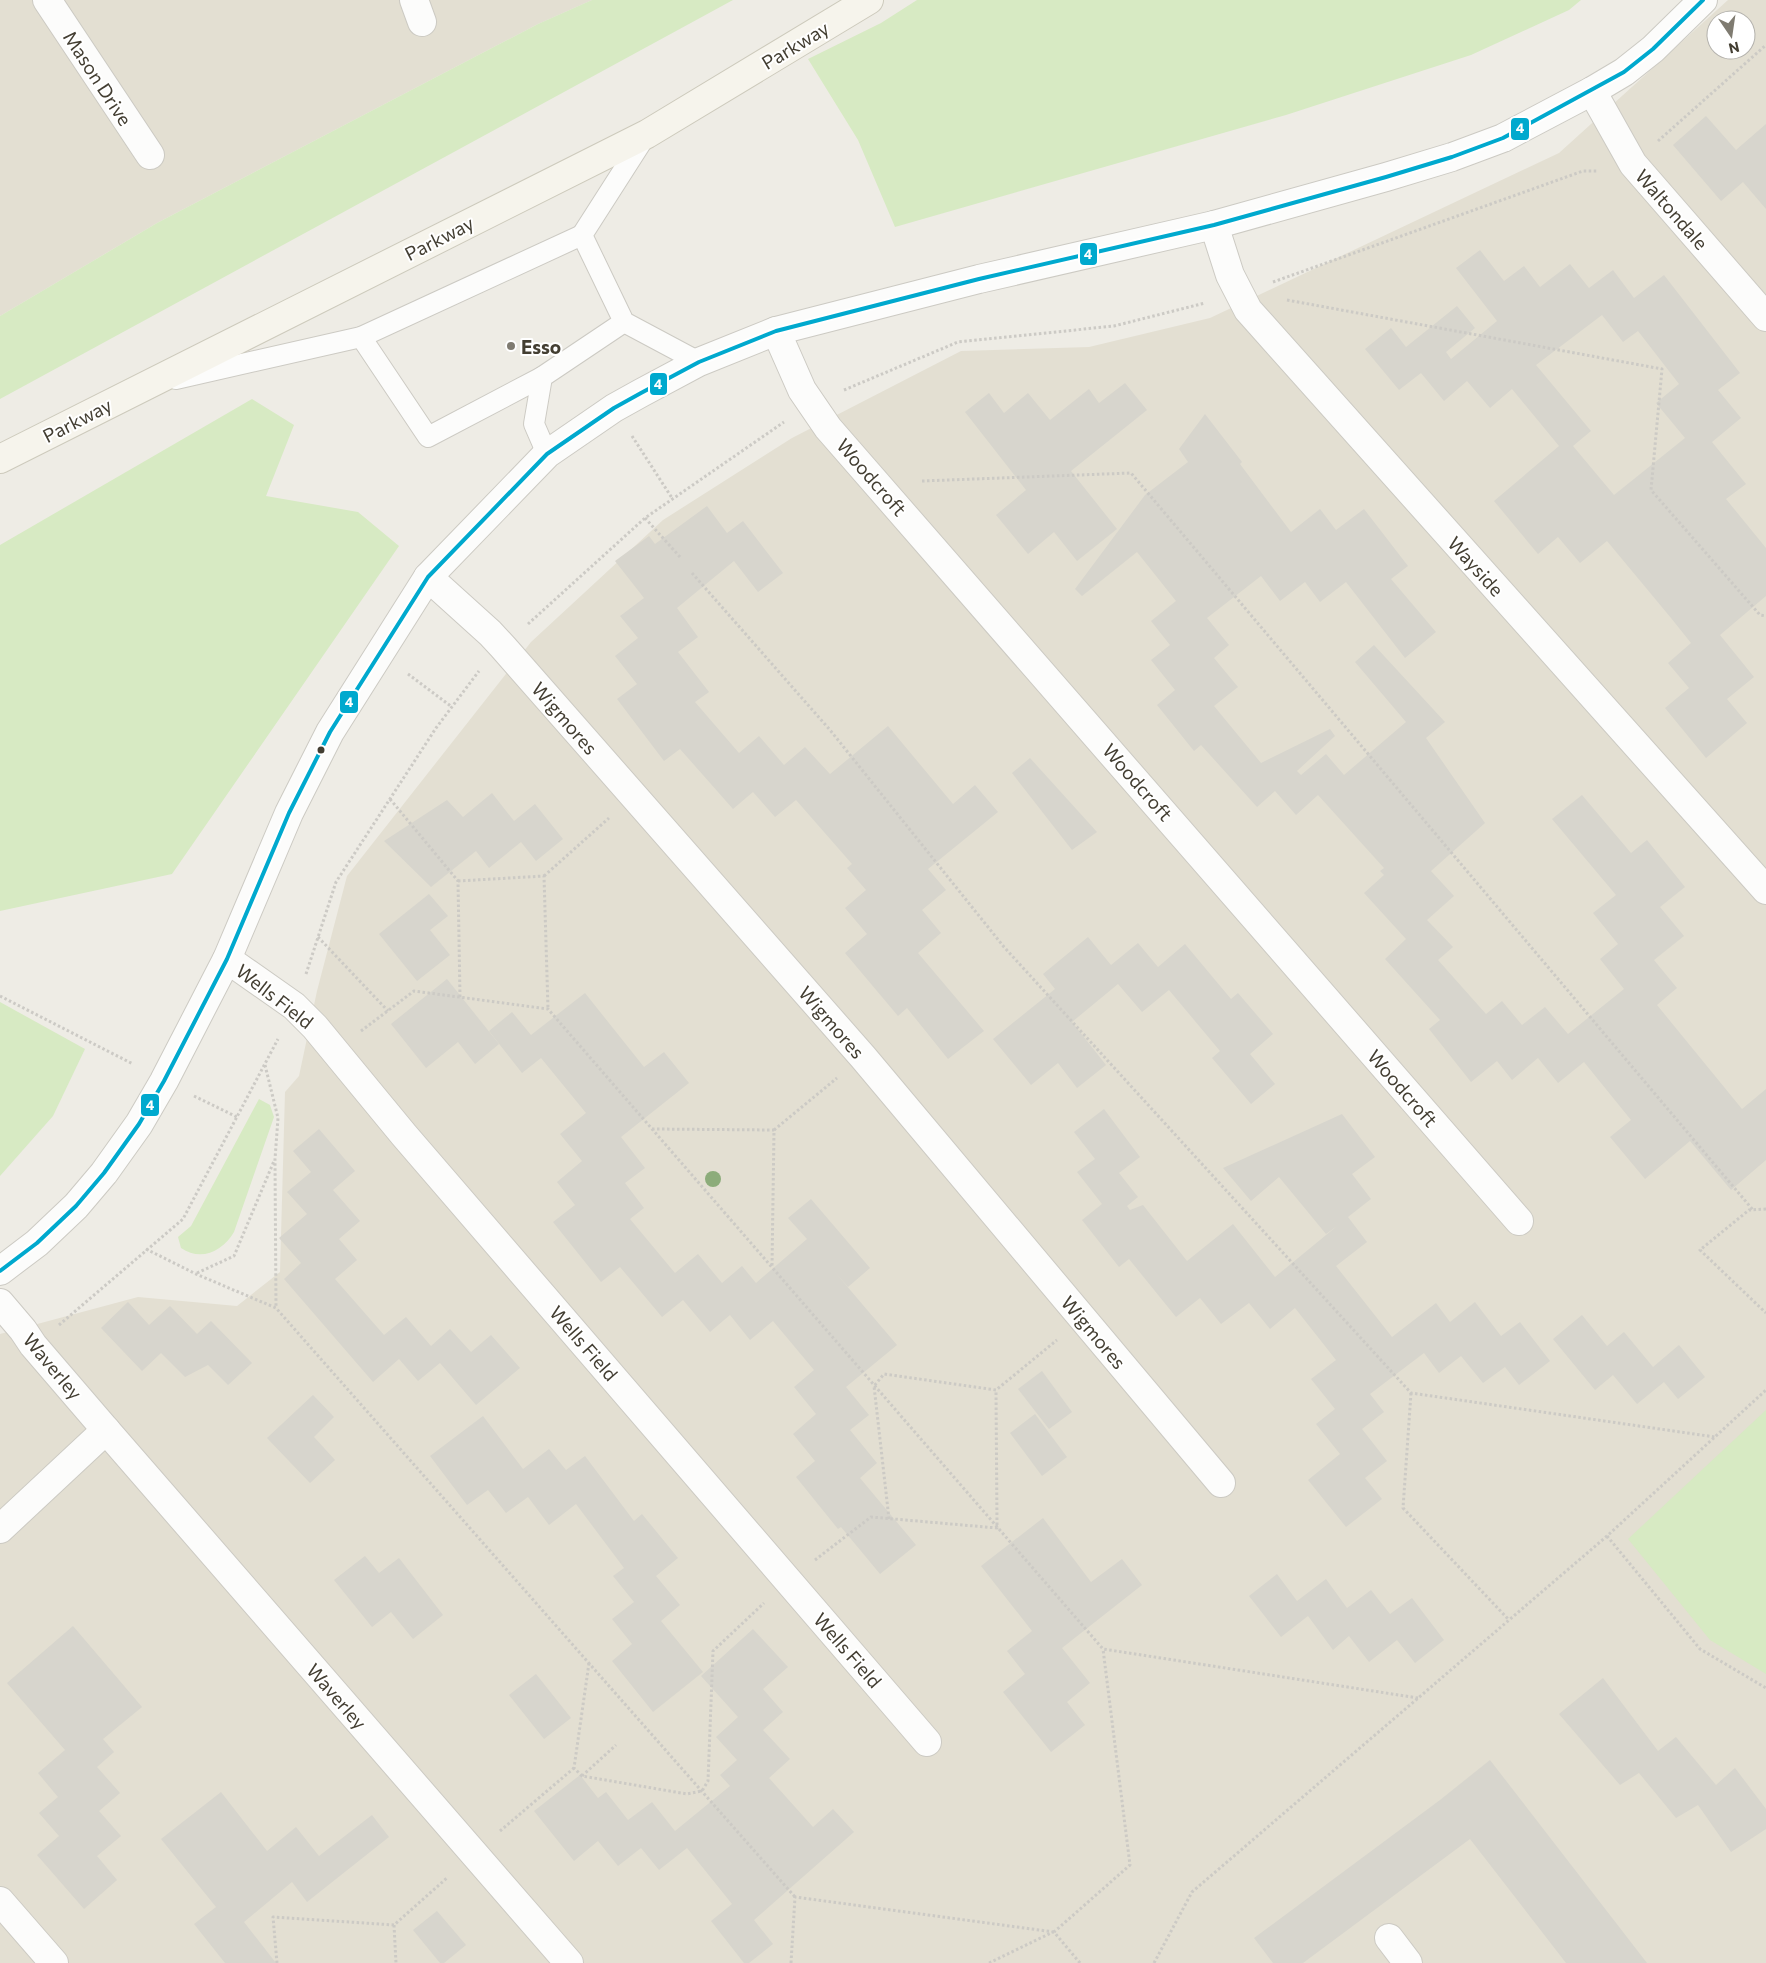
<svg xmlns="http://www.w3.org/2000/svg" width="1766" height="1963" font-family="Commissioner,sans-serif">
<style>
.residential{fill:#e3dfd2;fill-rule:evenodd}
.green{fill:#d7eac3}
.building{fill:#d7d5cd;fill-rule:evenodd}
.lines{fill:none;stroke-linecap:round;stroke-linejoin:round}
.lane-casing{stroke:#cccac3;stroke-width:22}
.street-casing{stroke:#cccac3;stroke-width:30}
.secondary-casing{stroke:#cdcabc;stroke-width:30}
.path{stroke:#cccac5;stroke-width:3;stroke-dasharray:2.5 2.5;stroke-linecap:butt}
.lane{stroke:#fcfcfb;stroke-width:20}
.street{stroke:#fcfcfb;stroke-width:28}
.secondary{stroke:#f6f4ec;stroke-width:28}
.bus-1-casing{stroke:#fff;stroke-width:8}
.bus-1{stroke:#00a9ce;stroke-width:4}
.tree{fill:#8cac7a}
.poi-dot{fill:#7f7b71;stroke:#fff;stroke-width:2}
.bus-dot{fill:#433e32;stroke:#fff;stroke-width:2}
.labels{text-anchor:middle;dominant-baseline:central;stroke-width:4;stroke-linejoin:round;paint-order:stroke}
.street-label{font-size:19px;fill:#433e32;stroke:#fff}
.poi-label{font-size:19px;font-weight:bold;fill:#433e32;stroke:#fff;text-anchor:start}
.line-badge{stroke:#fff;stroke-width:2}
.badge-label{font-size:14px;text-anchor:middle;font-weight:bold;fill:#fff}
</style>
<rect width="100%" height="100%" fill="#eeece5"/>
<g class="residential">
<path d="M 0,0 L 592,0 L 538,24 L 157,223 L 0,316 Z"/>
<path d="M 1728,0 L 1766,0 L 1766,1963 L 0,1963 L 0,1334 L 138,1297 L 237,1306 L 280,1272 L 285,1092 L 299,1076 L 317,991 L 347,876 L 531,642 L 663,520 L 792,438 L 961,351 L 1089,347 L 1210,318 L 1559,153 ZM 1716,20 L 1746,20 L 1746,50 L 1716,50 Z"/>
</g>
<g class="green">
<path d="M 592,0 L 733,0 L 0,399 L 0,316 L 157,223 L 538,24 Z"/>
<path d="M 917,0 L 1581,0 L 1569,10 L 1471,55 L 1286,115 L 895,227 L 858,140 L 808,59 L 881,23 Z"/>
<path d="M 252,399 L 294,425 L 266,496 L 358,512 L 399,546 L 172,874 L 0,911 L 0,545 Z"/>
<path d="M 0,1002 L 85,1049 L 53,1116 L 0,1176 Z"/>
<path d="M 259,1099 L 270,1105 L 274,1117 L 234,1232 C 223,1251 201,1262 181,1248 L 178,1237 L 191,1226 Z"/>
<path d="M 1766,1410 L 1766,1674 L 1710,1640 L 1628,1539 Z"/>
</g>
<g class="building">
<path d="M 1706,116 L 1736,150 L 1766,124 L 1766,209 L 1743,182 L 1721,201 L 1673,145 Z"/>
<path d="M 1480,250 L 1504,281 L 1524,266 L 1540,287 L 1570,264 L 1589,288 L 1613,270 L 1634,298 L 1664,275 L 1740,373 L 1718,390 L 1741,418 L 1712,442 L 1746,484 L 1726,499 L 1766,548 L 1766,596 L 1720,635 L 1754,677 L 1727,699 L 1747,723 L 1706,758 L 1665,708 L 1689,688 L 1668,663 L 1691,643 L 1671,618 L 1607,541 L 1580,563 L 1558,537 L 1538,554 L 1494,501 L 1559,446 L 1512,389 L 1490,408 L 1467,381 L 1444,401 L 1421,373 L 1399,390 L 1365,349 L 1391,328 L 1406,347 L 1457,306 L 1475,328 L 1446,352 L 1451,359 L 1497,321 L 1456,268 ZM 1602,315 L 1623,342 L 1638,331 L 1679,384 L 1656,403 L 1685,438 L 1614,495 L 1573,446 L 1591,431 L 1536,365 Z"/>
<path d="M 1125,383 L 1147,410 L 1071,471 L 1117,529 L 1077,561 L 1054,532 L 1028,554 L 996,515 L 1026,490 L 965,412 L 989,393 L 1004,413 L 1028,393 L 1050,420 L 1089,389 L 1099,403 Z"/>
<path d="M 1205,414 L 1242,462 L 1240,464 L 1291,532 L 1320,509 L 1336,530 L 1364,509 L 1408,566 L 1391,579 L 1436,632 L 1405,658 L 1346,582 L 1320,602 L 1305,582 L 1280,601 L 1261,576 L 1207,618 L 1229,645 L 1214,658 L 1238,687 L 1214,706 L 1261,763 L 1330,729 L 1335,736 L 1297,771 L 1301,775 L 1326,754 L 1344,775 L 1406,722 L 1355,662 L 1374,645 L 1445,722 L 1426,738 L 1485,823 L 1431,871 L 1454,896 L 1427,920 L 1453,947 L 1438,960 L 1486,1014 L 1502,1001 L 1522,1025 L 1545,1007 L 1568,1034 L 1624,989 L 1600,959 L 1618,944 L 1593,913 L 1616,895 L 1552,819 L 1582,795 L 1631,853 L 1647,840 L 1685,887 L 1660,907 L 1684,936 L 1654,960 L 1677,988 L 1657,1005 L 1742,1109 L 1766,1089 L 1766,1160 L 1731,1190 L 1690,1141 L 1645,1179 L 1610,1137 L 1631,1120 L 1584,1062 L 1558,1083 L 1538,1058 L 1512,1080 L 1497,1061 L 1471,1082 L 1429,1029 L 1440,1020 L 1385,959 L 1406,939 L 1364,893 L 1384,875 L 1380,871 L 1384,868 L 1318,795 L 1296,815 L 1275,791 L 1257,807 L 1201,745 L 1194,751 L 1157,705 L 1175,690 L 1151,660 L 1170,645 L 1151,621 L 1176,601 L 1137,552 L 1082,596 L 1075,589 L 1145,495 L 1188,462 L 1179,449 Z"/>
<path d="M 707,506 L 727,533 L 743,521 L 783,573 L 758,592 L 734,561 L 677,608 L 698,637 L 678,652 L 709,692 L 695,702 L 739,753 L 759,736 L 784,765 L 805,747 L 830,774 L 888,726 L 953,804 L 975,785 L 998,812 L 928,869 L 946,890 L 922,910 L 941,933 L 918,953 L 984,1031 L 948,1059 L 907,1008 L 898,1016 L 845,953 L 867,934 L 845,908 L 866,890 L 847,868 L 852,864 L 796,800 L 775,817 L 753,792 L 733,809 L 680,749 L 664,761 L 617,699 L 637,684 L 615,656 L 638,638 L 620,616 L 644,598 L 615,561 L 649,536 L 655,544 Z"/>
<path d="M 1030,758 L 1097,832 L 1072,850 L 1012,773 Z"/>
<path d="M 492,793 L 514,821 L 535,804 L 563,839 L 536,861 L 521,842 L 489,868 L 476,851 L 431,887 L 384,841 L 447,800 L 463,817 Z"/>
<path d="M 429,894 L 448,916 L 430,930 L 450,955 L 417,981 L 379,934 Z"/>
<path d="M 1088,937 L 1111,965 L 1138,943 L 1158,967 L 1185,944 L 1231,999 L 1238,993 L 1273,1034 L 1250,1054 L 1275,1084 L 1251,1104 L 1212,1058 L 1220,1051 L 1169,990 L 1142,1012 L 1118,984 L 1072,1022 L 1106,1065 L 1077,1088 L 1058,1063 L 1031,1085 L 993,1039 L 1055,989 L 1043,974 Z"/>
<path d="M 447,979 L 499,1044 L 475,1064 L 458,1042 L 426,1068 L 391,1024 Z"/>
<path d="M 585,993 L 644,1067 L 664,1052 L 689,1083 L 621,1137 L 645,1168 L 625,1183 L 644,1208 L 630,1219 L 675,1273 L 698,1254 L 722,1283 L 742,1266 L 756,1283 L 807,1239 L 788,1218 L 811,1199 L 870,1268 L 848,1287 L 834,1271 L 897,1345 L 846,1387 L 869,1415 L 850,1430 L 877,1463 L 860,1478 L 916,1545 L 880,1574 L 841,1527 L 838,1529 L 796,1477 L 815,1461 L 793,1434 L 816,1414 L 794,1387 L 814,1370 L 773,1321 L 750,1340 L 730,1315 L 710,1332 L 683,1300 L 662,1317 L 620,1267 L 601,1282 L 553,1222 L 575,1205 L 557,1182 L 582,1161 L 560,1134 L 586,1113 L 541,1058 L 522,1073 L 489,1031 L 512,1012 L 531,1035 Z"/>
<path d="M 1104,1109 L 1140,1157 L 1119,1173 L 1138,1197 L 1127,1206 L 1130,1210 L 1143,1205 L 1187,1261 L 1233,1224 L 1275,1277 L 1337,1226 L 1326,1234 L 1279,1177 L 1251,1201 L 1223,1168 L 1342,1114 L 1375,1157 L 1352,1174 L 1371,1199 L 1348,1217 L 1367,1242 L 1336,1266 L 1392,1337 L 1436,1303 L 1450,1322 L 1475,1302 L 1501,1336 L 1520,1322 L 1550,1361 L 1519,1385 L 1505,1367 L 1483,1383 L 1461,1356 L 1439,1373 L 1424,1353 L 1370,1394 L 1384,1412 L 1362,1429 L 1387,1461 L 1365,1478 L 1382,1499 L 1346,1527 L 1308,1480 L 1340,1454 L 1316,1424 L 1335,1409 L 1311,1379 L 1336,1360 L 1295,1308 L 1270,1329 L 1249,1303 L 1221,1324 L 1200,1298 L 1176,1317 L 1129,1259 L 1119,1267 L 1082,1220 L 1102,1204 L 1077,1172 L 1095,1159 L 1074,1132 Z"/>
<path d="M 319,1129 L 355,1171 L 333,1190 L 360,1221 L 339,1239 L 357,1260 L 335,1279 L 384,1335 L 406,1317 L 431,1346 L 450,1329 L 471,1352 L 491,1335 L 520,1368 L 476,1405 L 440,1363 L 418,1381 L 399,1359 L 373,1382 L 284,1279 L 301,1263 L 279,1238 L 307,1214 L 287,1192 L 311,1172 L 293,1151 Z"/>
<path d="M 128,1302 L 149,1325 L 170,1306 L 197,1334 L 211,1321 L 252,1363 L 228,1385 L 208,1365 L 185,1377 L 161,1353 L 142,1371 L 101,1328 Z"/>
<path d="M 1582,1315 L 1607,1346 L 1624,1332 L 1653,1367 L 1679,1345 L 1705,1377 L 1678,1399 L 1664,1382 L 1637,1404 L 1613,1375 L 1595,1390 L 1553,1339 Z"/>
<path d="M 1042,1371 L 1072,1412 L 1049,1429 L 1018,1389 Z"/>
<path d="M 313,1395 L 334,1417 L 314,1437 L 335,1460 L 310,1483 L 267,1438 Z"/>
<path d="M 1035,1414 L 1067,1457 L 1042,1476 L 1010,1433 Z"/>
<path d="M 483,1416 L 523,1469 L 549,1449 L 566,1470 L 585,1456 L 634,1521 L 642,1514 L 678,1558 L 656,1576 L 680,1605 L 661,1621 L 703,1672 L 653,1712 L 612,1661 L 632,1644 L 612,1619 L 634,1602 L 613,1576 L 624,1568 L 576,1504 L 549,1525 L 528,1497 L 506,1513 L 488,1490 L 467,1505 L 430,1456 Z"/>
<path d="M 1043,1518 L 1091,1582 L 1122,1559 L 1142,1585 L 1062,1648 L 1090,1683 L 1067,1702 L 1085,1725 L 1051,1752 L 1003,1692 L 1025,1674 L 1007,1651 L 1032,1631 L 981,1566 Z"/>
<path d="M 365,1556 L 379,1573 L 399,1558 L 443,1615 L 413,1639 L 391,1612 L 372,1627 L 334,1580 Z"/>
<path d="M 1277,1574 L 1297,1601 L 1326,1579 L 1347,1608 L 1371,1590 L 1390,1614 L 1412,1598 L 1444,1640 L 1415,1663 L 1397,1640 L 1369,1662 L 1349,1636 L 1333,1650 L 1308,1616 L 1281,1637 L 1249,1596 Z"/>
<path d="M 73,1626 L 142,1707 L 103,1739 L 114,1752 L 97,1767 L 120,1793 L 99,1811 L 121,1836 L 97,1856 L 117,1880 L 84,1909 L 37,1855 L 59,1836 L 39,1813 L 58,1797 L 38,1773 L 65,1750 L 7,1683 Z"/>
<path d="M 753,1629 L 788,1667 L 763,1689 L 783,1712 L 763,1730 L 790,1759 L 769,1778 L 813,1827 L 833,1809 L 854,1832 L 754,1920 L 773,1944 L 749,1963 L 744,1963 L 711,1921 L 732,1904 L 687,1848 L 659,1870 L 641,1848 L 618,1866 L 598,1841 L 574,1861 L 534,1811 L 580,1775 L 598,1798 L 606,1792 L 628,1820 L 652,1802 L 675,1831 L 730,1786 L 720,1775 L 737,1760 L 716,1737 L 738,1717 L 701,1676 Z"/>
<path d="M 536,1674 L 571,1718 L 544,1739 L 509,1695 Z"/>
<path d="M 1603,1678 L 1658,1751 L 1676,1737 L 1716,1785 L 1735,1768 L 1766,1809 L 1766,1829 L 1731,1852 L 1698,1805 L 1676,1818 L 1639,1773 L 1620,1785 L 1559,1714 Z"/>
<path d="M 1490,1760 L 1647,1963 L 1566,1963 L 1470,1839 L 1303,1963 L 1273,1963 L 1254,1938 L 1440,1800 Z"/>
<path d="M 221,1792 L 267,1851 L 296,1827 L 319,1856 L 372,1815 L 389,1837 L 307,1902 L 292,1882 L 244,1922 L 276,1963 L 225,1963 L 194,1924 L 216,1907 L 161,1839 Z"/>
<path d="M 437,1911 L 466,1945 L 444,1963 L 440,1963 L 413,1930 Z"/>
</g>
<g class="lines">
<g class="lane-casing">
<g id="lane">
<path d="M 646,135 L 582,235 L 624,322 L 699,362"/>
<path d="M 361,337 L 428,437 L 542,377"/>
<path d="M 176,379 L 361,337 L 582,235"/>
<path d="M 547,454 L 534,424 L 542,377 L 624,322"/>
</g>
</g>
<g class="street-casing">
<g id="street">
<path d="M 47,0 L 150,155"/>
<path d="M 414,0 L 422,22"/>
<path d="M 1592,91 L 1633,164 L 1766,317"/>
<path d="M 1214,225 L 1230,275 L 1248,310 L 1766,890"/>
<path d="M 776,331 L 802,390 L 828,428 L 1519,1221"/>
<path d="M 428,577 L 490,633 L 503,647 L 863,1057 L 1221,1483"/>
<path d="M 227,959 L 294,1006 L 315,1027 L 404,1135 L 927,1742"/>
<path d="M 0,1271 L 37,1243 L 76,1206 L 104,1173 L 139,1124 L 164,1081 L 227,959 L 289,813 L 330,732 L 428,577 L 547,454 L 614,408 L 641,393 L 699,362 L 776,331 L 979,279 L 1214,225 L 1386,177 L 1452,157 L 1503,138 L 1592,91 L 1624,72 L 1653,49 L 1703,0"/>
<path d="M 0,1303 L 23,1330 L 33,1345 L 106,1430 L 569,1963"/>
<path d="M 0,1529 L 106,1430"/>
<path d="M 0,1901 L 54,1963"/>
<path d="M 1389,1938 L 1408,1963"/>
</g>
</g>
<g class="secondary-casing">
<path id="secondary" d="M 0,459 L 647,134 L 869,0"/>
</g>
<g class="path">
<path d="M 1658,141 L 1766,45"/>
<path d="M 1273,282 L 1583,171 L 1598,171"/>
<path d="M 1287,300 L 1662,369 L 1651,490 L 1760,615 L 1766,616"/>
<path d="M 844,390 L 958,342 L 1114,326 L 1205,303"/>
<path d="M 632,436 L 672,498"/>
<path d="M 922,481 L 1131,473 L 1753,1210"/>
<path d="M 645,518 L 680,557"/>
<path d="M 692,573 L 830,730 L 1004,947 L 1411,1393 L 1715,1437"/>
<path d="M 528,624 L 645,518 L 784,422"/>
<path d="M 408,674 L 452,707"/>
<path d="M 390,799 L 458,881 L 460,997"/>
<path d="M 544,876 L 609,818"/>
<path d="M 458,881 L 544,876 L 548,1009"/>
<path d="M 318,937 L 388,1011"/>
<path d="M 306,974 L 336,882 L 436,728 L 479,671"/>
<path d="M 0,996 L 133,1064"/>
<path d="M 361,1031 L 414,991 L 548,1009 L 1103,1649 L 1418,1698"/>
<path d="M 265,1065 L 278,1118 L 275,1159 L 276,1308"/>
<path d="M 194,1096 L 237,1117"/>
<path d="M 652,1129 L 774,1130 L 772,1267"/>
<path d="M 774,1130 L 837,1078"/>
<path d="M 1766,1209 L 1749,1210 L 1700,1250 L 1766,1313"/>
<path d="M 146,1249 L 196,1274 L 276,1308 L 795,1897"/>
<path d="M 197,1273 L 234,1256 L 274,1161"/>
<path d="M 59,1325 L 183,1219 L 278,1039"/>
<path d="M 1411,1393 L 1403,1508 L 1509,1620"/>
<path d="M 889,1519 L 874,1386 L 884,1374 L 996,1390 L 1057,1340"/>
<path d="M 1607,1536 L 1700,1649 L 1766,1688"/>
<path d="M 815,1560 L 871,1517 L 997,1528 L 996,1390"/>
<path d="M 589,1663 L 574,1768 L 582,1776 L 687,1794 L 702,1791 L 708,1781 L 713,1651 L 764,1603"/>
<path d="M 582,1776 L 616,1745"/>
<path d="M 500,1831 L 574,1768"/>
<path d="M 394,1925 L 396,1963"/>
<path d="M 277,1963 L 273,1917 L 394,1925 L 448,1877"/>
<path d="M 791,1963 L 795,1897 L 1054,1932"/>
<path d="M 989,1963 L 1053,1932"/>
<path d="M 1080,1963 L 1054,1932 L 1130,1865 L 1103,1649"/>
<path d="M 1154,1963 L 1192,1892 L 1607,1536 L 1766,1390"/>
</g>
<use href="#lane" class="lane"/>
<use href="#street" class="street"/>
<use href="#secondary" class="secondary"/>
<g class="bus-1-casing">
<path id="bus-1" d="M 0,1271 L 37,1243 L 76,1206 L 104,1173 L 139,1124 L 164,1081 L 227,959 L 289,813 L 330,732 L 428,577 L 547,454 L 614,408 L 641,393 L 699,362 L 776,331 L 979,279 L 1214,225 L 1386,177 L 1452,157 L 1503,138 L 1624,72 L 1653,49 L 1703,0"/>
</g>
<use href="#bus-1" class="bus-1"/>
</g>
<circle class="tree" cx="713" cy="1179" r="8"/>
<circle class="poi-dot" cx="511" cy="346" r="5"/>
<circle class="bus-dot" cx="321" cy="750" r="4.5"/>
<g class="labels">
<g class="street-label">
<text transform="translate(795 45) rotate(-31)">Parkway</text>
<text transform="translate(98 78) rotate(57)">Mason Drive</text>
<text transform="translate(1672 209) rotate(49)">Waltondale</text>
<text transform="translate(439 238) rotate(-27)">Parkway</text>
<text transform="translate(77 420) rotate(-27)">Parkway</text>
<text transform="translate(872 477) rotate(49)">Woodcroft</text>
<text transform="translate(1476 566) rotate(48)">Wayside</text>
<text transform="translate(565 718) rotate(49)">Wigmores</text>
<text transform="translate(1138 782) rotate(49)">Woodcroft</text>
<text transform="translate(275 996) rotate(38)">Wells Field</text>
<text transform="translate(832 1022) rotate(49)">Wigmores</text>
<text transform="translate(1403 1088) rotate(49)">Woodcroft</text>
<text transform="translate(1094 1332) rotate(50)">Wigmores</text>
<text transform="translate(584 1343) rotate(49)">Wells Field</text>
<text transform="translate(53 1366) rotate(50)">Waverley</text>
<text transform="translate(848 1650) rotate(49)">Wells Field</text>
<text transform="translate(337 1696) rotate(49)">Waverley</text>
</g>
<g class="poi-label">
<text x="521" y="346">Esso</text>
</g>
</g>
<g class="line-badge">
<rect x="1510" y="117" width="20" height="24" rx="5" fill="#00a9ce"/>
<rect x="1079" y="242" width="19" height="24" rx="5" fill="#00a9ce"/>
<rect x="649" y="372" width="19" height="24" rx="5" fill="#00a9ce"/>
<rect x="339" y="690" width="20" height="24" rx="5" fill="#00a9ce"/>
<rect x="140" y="1093" width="20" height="24" rx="5" fill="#00a9ce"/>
</g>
<g class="badge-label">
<text x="1520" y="133">4</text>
<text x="1088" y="259">4</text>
<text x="658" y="389">4</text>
<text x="349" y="707">4</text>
<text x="150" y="1110">4</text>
</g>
<g transform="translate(1731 35) rotate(167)"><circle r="24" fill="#ffffff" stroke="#b4b2ad"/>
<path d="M0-4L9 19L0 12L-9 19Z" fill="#7f7b71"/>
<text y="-8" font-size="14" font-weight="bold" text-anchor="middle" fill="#433e32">N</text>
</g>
</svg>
